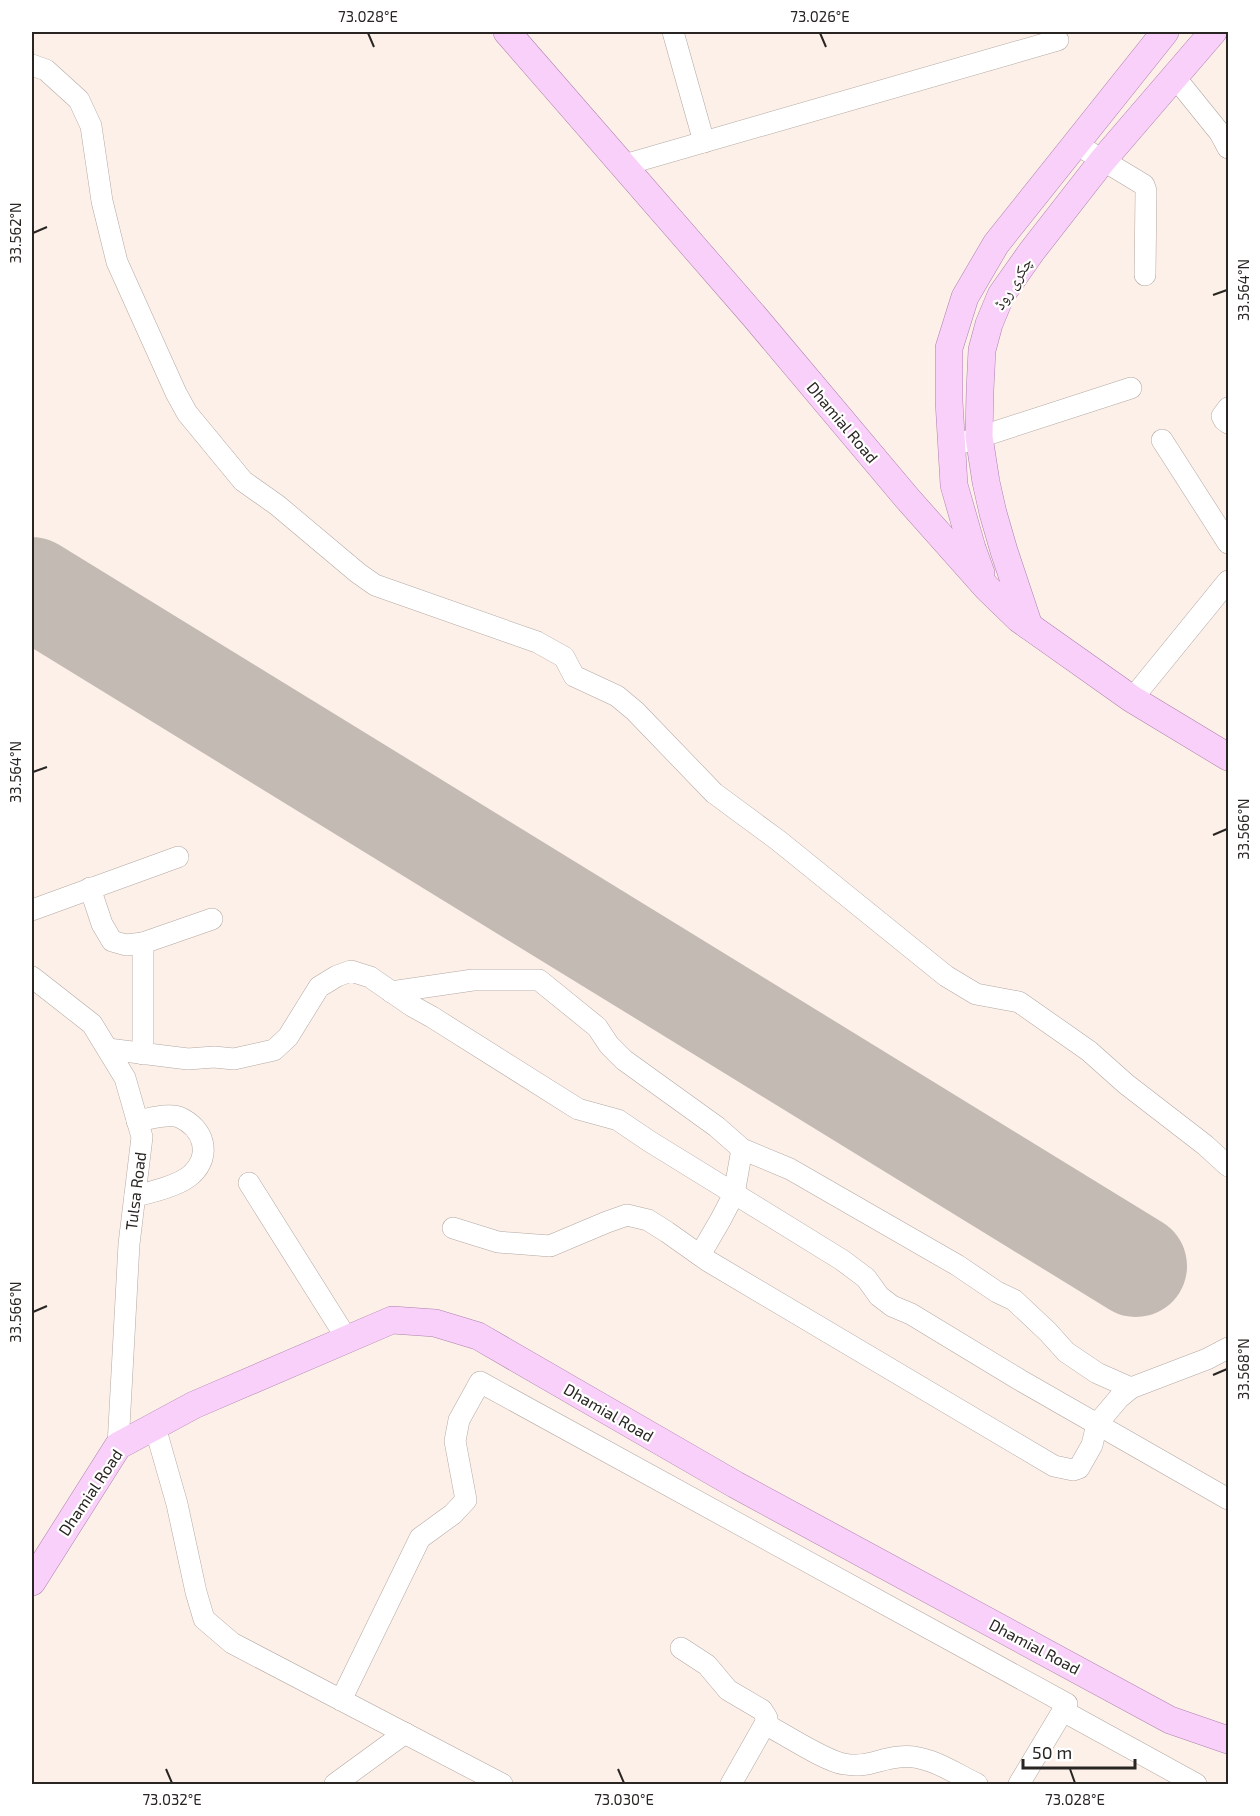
<svg xmlns="http://www.w3.org/2000/svg" width="1260" height="1816" font-family="'Exo 2','Noto Naskh Arabic',sans-serif">
<style>
.lines{fill:none;stroke-linecap:round;stroke-linejoin:round}
.runway{stroke:#c4bab4;stroke-width:102}
.minor-casing{stroke:#b3a8a2;stroke-width:22}
.major-casing{stroke:#ae80ac;stroke-width:28}
.minor{stroke:#fff;stroke-width:21}
.major{stroke:#f9d0fa;stroke-width:27}
.ticks{fill:none;stroke:#292522;stroke-width:2}
.labels{text-anchor:middle;dominant-baseline:central;stroke-width:4.5;stroke-linejoin:round;paint-order:stroke}
.street-label{font-size:16px;fill:#292522;stroke:#fff}
.neatline{fill:none;stroke:#292522;stroke-width:2}
.ticks-label{font-size:15px;text-anchor:middle;fill:#292522}
</style>
<rect width="100%" height="100%" fill="#fcf0e9"/>
<g class="lines">
<path class="runway" d="M 32,588 L 1136,1266"/>
<g class="minor-casing">
<g id="minor">
<path d="M 673,32 L 704,142"/>
<path d="M 32,65 L 46,70 L 79,100 L 91,126 L 102,201 L 117,262 L 176,393 L 187,413 L 243,481 L 277,505 L 358,573 L 375,585 L 537,642 L 564,657 L 574,676 L 617,696 L 635,711 L 714,793 L 779,841 L 946,976 L 976,994 L 1019,1002 L 1089,1051 L 1126,1084 L 1205,1145 L 1228,1166"/>
<path d="M 1174,76 L 1220,133 L 1228,148"/>
<path d="M 1076,144 L 1144,185 L 1146,191 L 1145,275"/>
<path d="M 624,165 L 1058,40"/>
<path d="M 1228,408 L 1222,416 L 1224,420 L 1228,423"/>
<path d="M 1162,440 L 1228,543"/>
<path d="M 952,446 L 1131,388"/>
<path d="M 1132,699 L 1228,581"/>
<path d="M 90,888 L 102,924 L 112,941 L 126,945 L 143,943"/>
<path d="M 32,910 L 178,857"/>
<path d="M 32,977 L 92,1024 L 125,1078 L 142,1137 L 129,1244 L 118,1446"/>
<path d="M 391,992 L 473,980 L 539,980 L 597,1027 L 609,1045 L 624,1060 L 717,1127 L 742,1149 L 790,1169 L 957,1265 L 997,1292 L 1014,1300 L 1048,1332 L 1066,1352 L 1097,1373 L 1131,1388"/>
<path d="M 108,1049 L 188,1059 L 214,1057 L 234,1059 L 274,1050 L 288,1037 L 319,987 L 337,976 L 351,971 L 370,977 L 412,1006 L 432,1017 L 578,1109 L 618,1120 L 649,1141 L 842,1260 L 866,1278 L 879,1296 L 892,1306 L 911,1314 L 1020,1380 L 1228,1499"/>
<path d="M 143,1054 L 143,943 L 212,919"/>
<path d="M 249,1183 L 347,1339"/>
<path d="M 135,1196 C 149,1193 181,1185 192,1174 C 212,1155 204,1128 179,1117 C 168,1113 149,1119 137,1121"/>
<path d="M 453,1228 L 498,1242 L 550,1246 L 607,1222 L 627,1215 L 648,1220 L 667,1232 L 708,1261 L 1054,1466 L 1073,1470 L 1079,1468 L 1092,1445 L 1097,1424 L 1119,1398 L 1131,1388 L 1207,1359 L 1228,1348"/>
<path d="M 700,1255 L 721,1219 L 734,1194 L 742,1149"/>
<path d="M 155,1427 L 177,1504 L 196,1592 L 204,1619 L 232,1643 L 502,1784"/>
<path d="M 681,1648 L 707,1665 L 728,1690 L 762,1710 L 767,1718 L 765,1724 L 731,1784"/>
<path d="M 341,1700 L 420,1538 L 453,1514 L 466,1500 L 455,1441 L 459,1420 L 480,1382 L 1067,1704 L 1019,1784"/>
<path d="M 1063,1711 L 1196,1784"/>
<path d="M 765,1724 C 784,1734 825,1761 844,1764 C 868,1768 878,1759 899,1757 C 926,1753 954,1773 977,1784"/>
<path d="M 335,1784 L 405,1733"/>
</g>
</g>
<g class="major-casing">
<g id="major">
<path d="M 507,32 L 754,316 L 907,498 L 987,588 L 1019,619 L 1132,699 L 1228,757"/>
<path d="M 981,573 L 972,548 L 954,485 L 949,401 L 949,348 L 965,297 L 996,244 L 1165,32"/>
<path d="M 1029,626 L 1004,551 L 993,513 L 986,482 L 979,437 L 980,390 L 982,350 L 989,324 L 1001,295 L 1032,251 L 1103,160 L 1213,32"/>
<path d="M 32,1582 L 118,1446 L 194,1405 L 392,1320 L 435,1323 L 478,1336 L 736,1485 L 1170,1720 L 1228,1740"/>
</g>
</g>
<use href="#minor" class="minor"/>
<use href="#major" class="major"/>
</g>
<path class="ticks" d="M 368,33 L 374,47M 820,33 L 826,47M 33,233 L 47,227M 1213,295 L 1227,290M 33,772 L 47,767M 1213,835 L 1227,829M 33,1312 L 47,1306M 1213,1375 L 1227,1369M 166,1769 L 172,1783M 618,1769 L 624,1783M 1070,1769 L 1075,1783"/>
<g class="labels">
<g class="street-label">
<text transform="translate(1012 283) rotate(-58)">چکری روڈ</text>
<text transform="translate(843 422) rotate(50)">Dhamial Road</text>
<text transform="translate(135 1191) rotate(-83)">Tulsa Road</text>
<text transform="translate(609 1412) rotate(30)">Dhamial Road</text>
<text transform="translate(90 1492) rotate(-56)">Dhamial Road</text>
<text transform="translate(1035 1646) rotate(28)">Dhamial Road</text>
</g>
</g>
<rect width="1260" height="1816" fill="none" stroke="#ffffff" stroke-width="66"/>
<path d="M1023 1759v9h112v-9" fill="none" stroke="#292522" stroke-width="3"/>
<text x="1032" y="1759" font-size="18" fill="#292522" stroke="#ffffff" stroke-width="4.5" paint-order="stroke">50 m</text>
<rect x="33" y="33" width="1194" height="1750" class="neatline"/>
<g class="ticks-label">
<text x="368" y="22">73.028°E</text>
<text x="820" y="22">73.026°E</text>
<text transform="translate(16 233) rotate(-90)" y="5">33.562°N</text>
<text transform="translate(1244 290) rotate(-90)" y="5">33.564°N</text>
<text transform="translate(16 772) rotate(-90)" y="5">33.564°N</text>
<text transform="translate(1244 829) rotate(-90)" y="5">33.566°N</text>
<text transform="translate(16 1312) rotate(-90)" y="5">33.566°N</text>
<text transform="translate(1244 1369) rotate(-90)" y="5">33.568°N</text>
<text x="172" y="1805">73.032°E</text>
<text x="624" y="1805">73.030°E</text>
<text x="1075" y="1805">73.028°E</text>
</g>
</svg>
